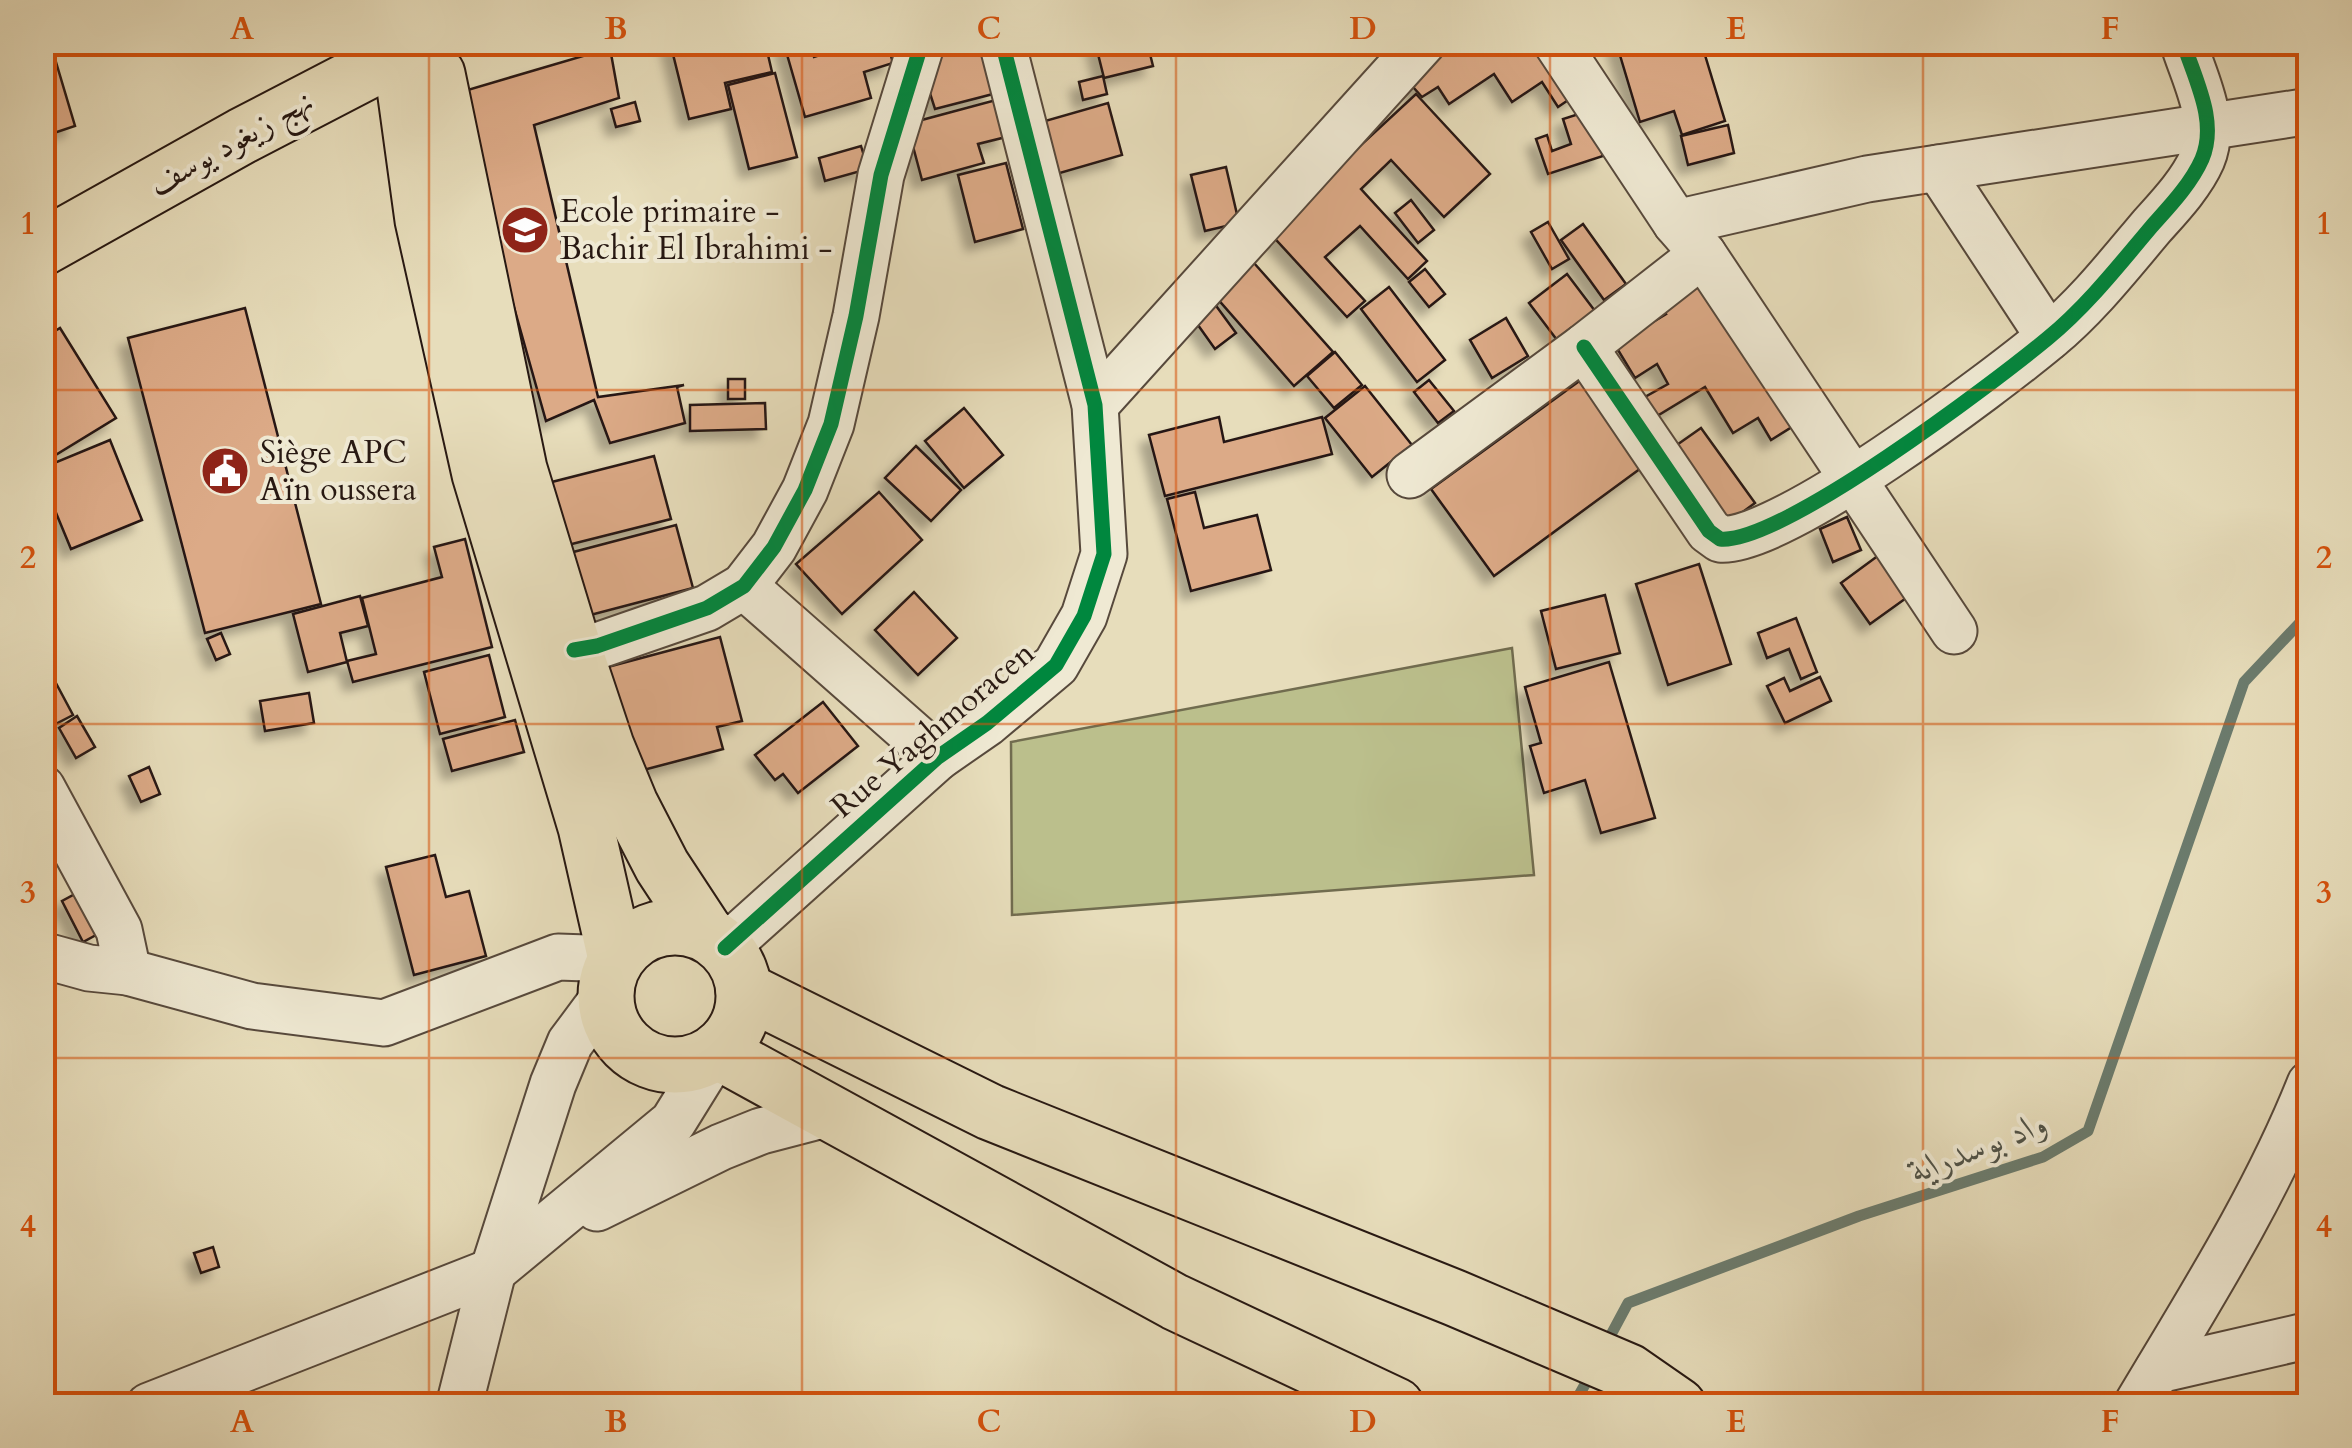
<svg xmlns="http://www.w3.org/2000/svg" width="2352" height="1448" font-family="Cardo,Amiri,serif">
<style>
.green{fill:#bbbf8c;stroke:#716c4f;stroke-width:2.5}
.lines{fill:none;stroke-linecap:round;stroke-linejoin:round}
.stream{stroke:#6b7b6d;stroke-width:11}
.building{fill:#dcaa87;stroke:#271812;stroke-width:2.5;filter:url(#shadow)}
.minor-casing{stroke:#57493c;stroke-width:49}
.major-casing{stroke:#271812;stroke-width:59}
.minor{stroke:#efe9d3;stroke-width:45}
.major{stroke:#e7ddbb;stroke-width:55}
.cycleway-casing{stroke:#efe9d3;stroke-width:21}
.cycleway{stroke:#00873e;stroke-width:15}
.grid{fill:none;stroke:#d5520d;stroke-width:2.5;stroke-opacity:0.55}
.labels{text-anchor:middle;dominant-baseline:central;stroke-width:8;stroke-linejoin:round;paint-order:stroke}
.street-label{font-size:32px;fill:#271812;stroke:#efe9d3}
.poi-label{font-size:32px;fill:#271812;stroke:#efe9d3;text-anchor:start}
.water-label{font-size:35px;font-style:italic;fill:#4f5247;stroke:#efe9d3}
.neatline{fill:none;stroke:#d5520d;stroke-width:4}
.grid-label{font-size:32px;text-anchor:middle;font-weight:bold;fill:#d5520d}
</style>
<defs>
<filter id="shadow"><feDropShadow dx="-9" dy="9" stdDeviation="5" flood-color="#0004"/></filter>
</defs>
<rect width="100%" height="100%" fill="#e7ddbb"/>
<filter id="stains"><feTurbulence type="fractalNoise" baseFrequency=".002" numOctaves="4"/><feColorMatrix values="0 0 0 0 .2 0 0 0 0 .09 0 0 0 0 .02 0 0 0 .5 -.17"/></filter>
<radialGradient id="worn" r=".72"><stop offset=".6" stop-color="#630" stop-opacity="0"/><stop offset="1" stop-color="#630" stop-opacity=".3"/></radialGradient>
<path class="green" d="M 1512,648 L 1534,875 L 1012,915 L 1011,742 Z"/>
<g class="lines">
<g class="stream">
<path d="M 1606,1344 L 1628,1303 L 1859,1216 L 2043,1157 L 2088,1131 L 2244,682 L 2310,612"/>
<path d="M 1573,1406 L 1593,1370"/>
</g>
</g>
<g class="building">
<path d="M 42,42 L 50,42 L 75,126 L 42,137 Z"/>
<path d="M 670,42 L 765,42 L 772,72 L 725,83 L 731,109 L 689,119 Z"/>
<path d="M 789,42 L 809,42 L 814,57 L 830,52 L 827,42 L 887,42 L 893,63 L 864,72 L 871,98 L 805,117 L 784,44 Z"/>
<path d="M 936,42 L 980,42 L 993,94 L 935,109 L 926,81 Z"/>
<path d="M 1095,42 L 1147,42 L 1153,66 L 1104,78 Z"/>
<path d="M 1442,42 L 1545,42 L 1580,92 L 1558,107 L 1542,82 L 1512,102 L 1494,74 L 1449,104 L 1438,87 L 1422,97 L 1405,78 Z"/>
<path d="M 1616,42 L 1701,42 L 1725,121 L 1682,135 L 1674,111 L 1640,122 Z"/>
<path d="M 610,48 L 619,98 L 534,125 L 598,397 L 684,385 L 677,387 L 685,423 L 610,443 L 594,400 L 546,421 L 454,94 Z"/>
<path d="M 775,73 L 797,157 L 749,169 L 728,85 Z"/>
<path d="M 1103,76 L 1107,94 L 1083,100 L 1079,82 Z"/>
<path d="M 1416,94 L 1490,174 L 1444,217 L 1391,160 L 1361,189 L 1427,261 L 1408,279 L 1360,226 L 1325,257 L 1365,301 L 1347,317 L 1268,231 Z"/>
<path d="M 996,100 L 1006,137 L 978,144 L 984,163 L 922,180 L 907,124 Z"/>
<path d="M 635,102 L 640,121 L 616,127 L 611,109 Z"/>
<path d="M 1108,103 L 1122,155 L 1046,177 L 1031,125 Z"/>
<path d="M 1588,111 L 1603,156 L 1548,174 L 1536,139 L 1547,135 L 1552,151 L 1571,144 L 1563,119 Z"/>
<path d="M 1728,125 L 1734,153 L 1688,165 L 1681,136 Z"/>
<path d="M 861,146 L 868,169 L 825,181 L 819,158 Z"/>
<path d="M 1006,163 L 1023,229 L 975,242 L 958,175 Z"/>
<path d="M 1226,167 L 1239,223 L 1205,231 L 1191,175 Z"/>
<path d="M 1411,200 L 1434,230 L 1418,243 L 1395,213 Z"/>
<path d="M 1548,222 L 1569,259 L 1552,269 L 1531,232 Z"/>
<path d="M 1583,224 L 1626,284 L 1604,300 L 1561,240 Z"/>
<path d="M 1254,263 L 1333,352 L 1294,386 L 1216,297 Z"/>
<path d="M 1425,269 L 1445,294 L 1429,307 L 1409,282 Z"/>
<path d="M 1567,274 L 1595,311 L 1557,340 L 1529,303 Z"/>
<path d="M 1705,276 L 1795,425 L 1771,440 L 1758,418 L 1733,433 L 1705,387 L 1657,416 L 1645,397 L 1668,384 L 1657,364 L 1635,378 L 1615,345 L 1666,314 L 1659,304 Z"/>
<path d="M 1389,287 L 1445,360 L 1417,382 L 1361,309 Z"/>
<path d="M 1214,303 L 1236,333 L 1215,349 L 1193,318 Z"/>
<path d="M 245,308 L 321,604 L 205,633 L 128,338 Z"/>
<path d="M 1506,318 L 1528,356 L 1492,378 L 1470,340 Z"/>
<path d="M 60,328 L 116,418 L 49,459 L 42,449 L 42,339 Z"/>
<path d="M 1335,352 L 1362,385 L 1334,408 L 1307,376 Z"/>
<path d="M 1589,374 L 1652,460 L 1494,576 L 1431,489 Z"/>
<rect x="728" y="379" width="17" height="20"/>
<path d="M 1429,380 L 1454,411 L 1438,423 L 1414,392 Z"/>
<path d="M 1365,386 L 1412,445 L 1372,477 L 1325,418 Z"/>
<path d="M 765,403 L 766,429 L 690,431 L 690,405 Z"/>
<path d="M 964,408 L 1003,455 L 964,488 L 925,441 Z"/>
<path d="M 1219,417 L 1224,442 L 1322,417 L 1332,454 L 1165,496 L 1149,435 Z"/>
<path d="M 1701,428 L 1755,503 L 1718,530 L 1664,454 Z"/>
<path d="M 110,440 L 142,520 L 71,549 L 42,479 L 42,468 Z"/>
<path d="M 916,446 L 961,490 L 931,521 L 885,478 Z"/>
<path d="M 654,456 L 671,519 L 560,547 L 544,484 Z"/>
<path d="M 879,492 L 922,540 L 842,614 L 796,564 Z"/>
<path d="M 1195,492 L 1204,528 L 1257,515 L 1271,570 L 1191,591 L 1167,499 Z"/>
<path d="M 1847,517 L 1861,550 L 1833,562 L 1820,529 Z"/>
<path d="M 676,525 L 693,588 L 579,618 L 562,555 Z"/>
<path d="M 465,539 L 492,647 L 353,682 L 347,661 L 376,654 L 362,598 L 442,577 L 434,547 Z"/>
<path d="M 1879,555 L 1909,596 L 1870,624 L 1841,583 Z"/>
<path d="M 1699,564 L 1731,664 L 1668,685 L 1636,584 Z"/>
<path d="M 914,592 L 957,638 L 918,675 L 875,630 Z"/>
<path d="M 1605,595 L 1620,653 L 1556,669 L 1541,611 Z"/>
<path d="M 360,596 L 368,626 L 340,633 L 347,662 L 308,672 L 293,614 Z"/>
<path d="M 1796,618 L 1817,672 L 1801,679 L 1789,649 L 1767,658 L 1758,633 Z"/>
<path d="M 221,633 L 230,654 L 216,660 L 207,639 Z"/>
<path d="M 720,637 L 742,721 L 717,727 L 723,749 L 632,773 L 604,668 Z"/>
<path d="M 489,655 L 505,717 L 440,734 L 424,672 Z"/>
<path d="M 42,657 L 73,715 L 42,731 Z"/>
<path d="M 1609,662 L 1655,818 L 1601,833 L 1585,780 L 1544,793 L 1530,746 L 1541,743 L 1525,687 Z"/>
<path d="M 1820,677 L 1831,701 L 1785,723 L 1767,686 L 1784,678 L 1790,691 Z"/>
<path d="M 309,693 L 314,723 L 265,731 L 260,701 Z"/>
<path d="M 823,702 L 858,746 L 798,793 L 783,774 L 775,780 L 755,755 Z"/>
<path d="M 77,716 L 95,747 L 76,758 L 59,728 Z"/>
<path d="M 515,720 L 524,752 L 452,771 L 443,739 Z"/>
<path d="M 149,767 L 160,794 L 141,802 L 129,776 Z"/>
<path d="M 435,855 L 446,897 L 469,891 L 486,956 L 414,975 L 386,867 Z"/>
<path d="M 75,894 L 96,935 L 83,942 L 62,901 Z"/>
<path d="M 213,1247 L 219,1267 L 201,1273 L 194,1253 Z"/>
</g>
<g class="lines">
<g class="minor-casing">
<g id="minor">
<path d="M 1556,42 L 1676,223 L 1703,254 L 1954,631"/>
<path d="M 1938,168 L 2049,337"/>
<path d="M 1676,223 L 1867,179 L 2310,111"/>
<path d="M 1584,347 L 1709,531 L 1720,539 C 1780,545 1995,382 2048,338 C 2087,306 2119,265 2152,226 C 2169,207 2191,184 2202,159 C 2218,121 2195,80 2183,42"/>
<path d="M 1095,405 L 1423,42"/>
<path d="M 1410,475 L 1584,347 L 1703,254"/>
<path d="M 744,586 L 938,757"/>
<path d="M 574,650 L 597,646 L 707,608 L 744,586 L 774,547 L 805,490 L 831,424 L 856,316 L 881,175 L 922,42"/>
<path d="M 42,788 L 119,930 L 128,972 L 89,968 L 42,955"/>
<path d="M 725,948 L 938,757 L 987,723 L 1056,665 L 1084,616 L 1104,554 L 1095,405 L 1002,42"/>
<path d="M 128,972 L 252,1006 L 384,1023 L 558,957 L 616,959"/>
<path d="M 597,1208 L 721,1147 L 761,1131 L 830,1113"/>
<path d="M 2158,1370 L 2310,1335"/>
<path d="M 149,1406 L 493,1271 L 673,1122 L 717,1051"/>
<path d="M 459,1406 L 493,1271 L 553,1084 L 570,1043 L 605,996"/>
<path d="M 2136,1406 C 2198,1302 2265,1197 2310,1084"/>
</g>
</g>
<g class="major-casing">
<g id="major">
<path d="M 403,42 L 400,52 L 423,220 L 480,474 L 586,827 L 616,959"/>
<path d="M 437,74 L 519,469 L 574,650 L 606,746 L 630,804 L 662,866 L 706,933"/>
<path d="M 42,248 L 242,136 L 423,42"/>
<circle cx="675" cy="996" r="69"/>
<path d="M 744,990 L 990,1112 L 1455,1298 L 1629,1372 L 1678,1406"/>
<path d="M 717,1051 L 1175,1302 L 1396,1406"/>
</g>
</g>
<use href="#minor" class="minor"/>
<use href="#major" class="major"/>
<g class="cycleway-casing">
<g id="cycleway">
<path d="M 1584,347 L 1709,531 L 1720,539 C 1780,545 1995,382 2048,338 C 2087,306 2119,265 2152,226 C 2169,207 2191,184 2202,159 C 2218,121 2195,80 2183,42"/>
<path d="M 574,650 L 597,646 L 707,608 L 744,586 L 774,547 L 805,490 L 831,424 L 856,316 L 881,175 L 922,42"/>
<path d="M 725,948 L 938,757 L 987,723 L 1056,665 L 1084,616 L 1104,554 L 1095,405 L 1002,42"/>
</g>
</g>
<use href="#cycleway" class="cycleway"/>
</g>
<path class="grid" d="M 429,42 L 429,1406M 802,42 L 802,1406M 1176,42 L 1176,1406M 1550,42 L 1550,1406M 1923,42 L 1923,1406M 42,390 L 2310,390M 42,724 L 2310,724M 42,1058 L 2310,1058"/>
<defs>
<g id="school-disc" transform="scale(2.5)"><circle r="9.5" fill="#8f2418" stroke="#efe9d3"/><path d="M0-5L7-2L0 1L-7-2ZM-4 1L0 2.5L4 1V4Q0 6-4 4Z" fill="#fff"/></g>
<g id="civic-disc" transform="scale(2.5)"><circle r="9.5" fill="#8f2418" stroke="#efe9d3"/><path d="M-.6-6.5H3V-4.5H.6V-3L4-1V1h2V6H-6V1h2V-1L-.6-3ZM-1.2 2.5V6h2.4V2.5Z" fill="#fff"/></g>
</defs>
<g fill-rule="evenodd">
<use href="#school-disc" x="525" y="230"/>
<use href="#civic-disc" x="225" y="471"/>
</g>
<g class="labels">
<g class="street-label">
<text transform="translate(231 143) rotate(-29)">نهج زيغود يوسف</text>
<text transform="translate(933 730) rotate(-40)">Rue Yaghmoracen</text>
</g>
<g class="poi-label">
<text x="560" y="212">Ecole primaire -<tspan x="560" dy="37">Bachir El Ibrahimi -</tspan></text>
<text x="260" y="453">Siège APC<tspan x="260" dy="37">Aïn oussera</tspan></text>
</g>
<g class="water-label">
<text transform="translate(1979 1147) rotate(-21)">واد بوسدراية</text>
</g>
</g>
<rect width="2352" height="1448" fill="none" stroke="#e7ddbb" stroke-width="110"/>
<rect x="55" y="55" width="2242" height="1338" class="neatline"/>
<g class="grid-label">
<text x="242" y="39">A</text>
<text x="616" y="39">B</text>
<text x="989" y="39">C</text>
<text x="1363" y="39">D</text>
<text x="1736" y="39">E</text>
<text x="2110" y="39">F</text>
<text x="28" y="234">1</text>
<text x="2324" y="234">1</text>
<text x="28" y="568">2</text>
<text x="2324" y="568">2</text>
<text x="28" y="903">3</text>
<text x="2324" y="903">3</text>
<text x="28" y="1237">4</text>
<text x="2324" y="1237">4</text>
<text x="242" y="1432">A</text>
<text x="616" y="1432">B</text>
<text x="989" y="1432">C</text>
<text x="1363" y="1432">D</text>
<text x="1736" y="1432">E</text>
<text x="2110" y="1432">F</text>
</g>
<rect width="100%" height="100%" filter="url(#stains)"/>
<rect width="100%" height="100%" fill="url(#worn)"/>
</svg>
